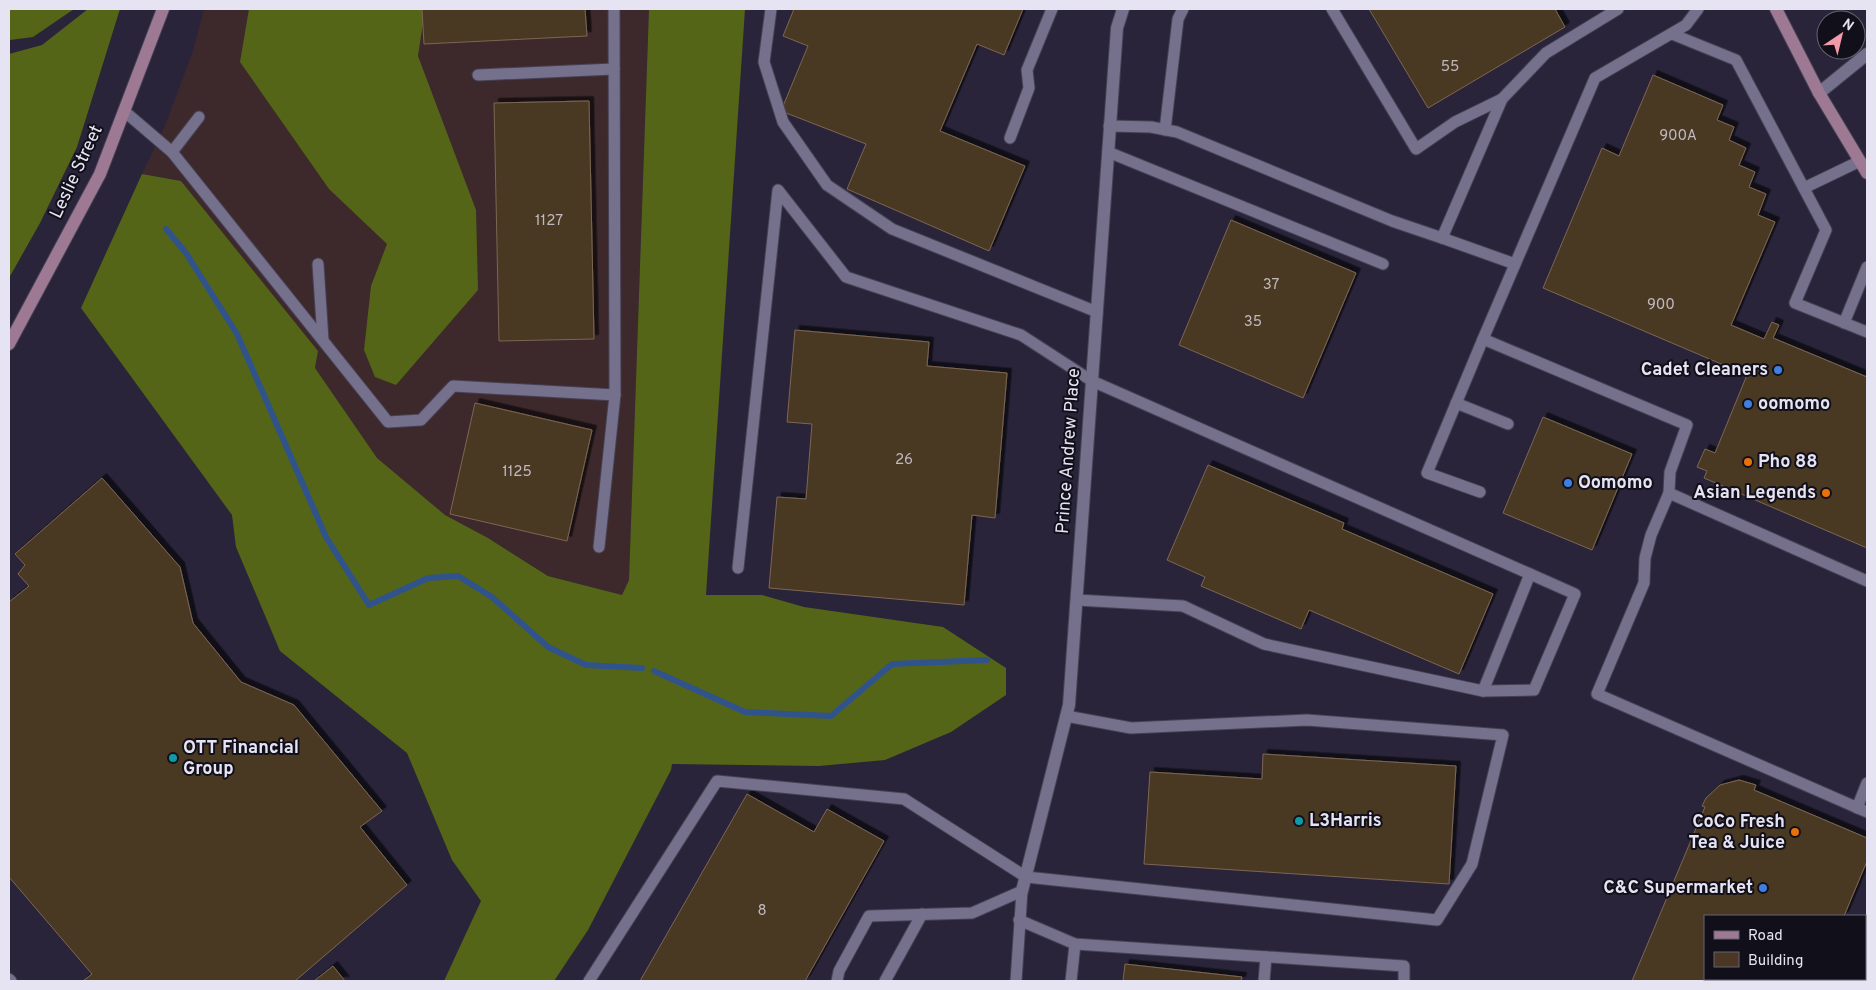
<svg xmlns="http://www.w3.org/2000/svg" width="1876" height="990" font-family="Overpass,sans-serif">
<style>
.commercial{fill:#3d292c}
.forest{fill:#556517}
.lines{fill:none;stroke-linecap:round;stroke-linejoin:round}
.stream{stroke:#31538c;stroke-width:6}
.building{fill:#4a3724;stroke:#7c6753;filter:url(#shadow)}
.lane-casing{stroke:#454153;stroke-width:13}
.street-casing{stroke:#454153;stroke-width:14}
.secondary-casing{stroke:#454153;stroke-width:14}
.lane{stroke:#75708b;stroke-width:11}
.street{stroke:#75708b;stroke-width:12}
.secondary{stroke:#9e7993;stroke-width:12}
.shop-dot{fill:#3f7fe0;stroke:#110f19;stroke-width:2}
.food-dot{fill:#e8710a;stroke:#110f19;stroke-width:2}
.culture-dot{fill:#0f9aa8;stroke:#110f19;stroke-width:2}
.labels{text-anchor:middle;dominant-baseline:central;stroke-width:4;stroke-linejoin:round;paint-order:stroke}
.number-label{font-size:15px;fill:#bfb9bf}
.street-label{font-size:18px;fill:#e6e4f3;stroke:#110f19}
.poi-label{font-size:18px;font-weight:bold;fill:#e6e4f3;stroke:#110f19;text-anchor:start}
</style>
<defs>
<filter id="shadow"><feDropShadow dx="4.5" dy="-4.5" stdDeviation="0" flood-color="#0009"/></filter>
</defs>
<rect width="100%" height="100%" fill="#29243a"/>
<path class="commercial" d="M 204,9 L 649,9 L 629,580 L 622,595 L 549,576 L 488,538 L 445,515 L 377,458 L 315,368 L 318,351 L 181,181 L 142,174 L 166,123 L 193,51 Z"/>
<g class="forest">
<path d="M 9,9 L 74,9 L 33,37 L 10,40 Z"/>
<path d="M 88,9 L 120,9 L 77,147 L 40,223 L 9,278 L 9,54 L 42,45 Z"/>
<path d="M 249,9 L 425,9 L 418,56 L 476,210 L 478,290 L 396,385 L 375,377 L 364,350 L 371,286 L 387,244 L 329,189 L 240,62 Z"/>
<path d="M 649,9 L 745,9 L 706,595 L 762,595 L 804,607 L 943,627 L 1006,668 L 1006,695 L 951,732 L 885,760 L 819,766 L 672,764 L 671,770 L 588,930 L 554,981 L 444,981 L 481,901 L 452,860 L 407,753 L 280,651 L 236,547 L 232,515 L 81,308 L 142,174 L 181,181 L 318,351 L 315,368 L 377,458 L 445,515 L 488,538 L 548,576 L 622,595 L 629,580 Z"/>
</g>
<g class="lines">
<g class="stream">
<path d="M 166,229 L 186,253 L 237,334 L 326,537 L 369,605 L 428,578 L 458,576 L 492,597 L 548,647 L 586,665 L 642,668"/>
<path d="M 654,671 L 745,712 L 831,716 L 892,664 L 987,660"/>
</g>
</g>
<g class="building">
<path d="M 422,9 L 585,9 L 587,36 L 424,44 Z"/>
<path d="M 794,9 L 1023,9 L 1004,55 L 977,44 L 940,131 L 1025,166 L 989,251 L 847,189 L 866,144 L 781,111 L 808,46 L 783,36 Z"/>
<path d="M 1369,9 L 1555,9 L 1565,27 L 1428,108 Z"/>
<path d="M 1653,75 L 1723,105 L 1717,120 L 1734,127 L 1729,140 L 1746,148 L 1739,165 L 1755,172 L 1749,187 L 1766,194 L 1758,215 L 1775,222 L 1731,325 L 1764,339 L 1772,322 L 1779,325 L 1773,338 L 1867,377 L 1867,548 L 1704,478 L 1707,471 L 1697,467 L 1705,449 L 1715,453 L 1747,375 L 1543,288 L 1602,148 L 1619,156 Z"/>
<path d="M 589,101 L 594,339 L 499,341 L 494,103 Z"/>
<path d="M 1231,220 L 1356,273 L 1303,398 L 1179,345 Z"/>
<path d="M 795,330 L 929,342 L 927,366 L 1007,373 L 995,518 L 972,515 L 964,605 L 769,588 L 777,497 L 806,499 L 812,424 L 787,422 Z"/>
<path d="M 475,403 L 592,430 L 567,541 L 450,514 Z"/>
<path d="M 1543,417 L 1632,454 L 1592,550 L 1503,513 Z"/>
<path d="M 1208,465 L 1344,523 L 1342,529 L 1493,594 L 1459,674 L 1309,610 L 1301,629 L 1201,586 L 1205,577 L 1167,560 Z"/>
<path d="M 102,478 L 180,567 L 193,623 L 241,682 L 294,705 L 382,811 L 360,827 L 407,885 L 295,981 L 83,981 L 92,974 L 9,877 L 9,602 L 29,586 L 18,574 L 25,565 L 15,554 Z"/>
<path d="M 1263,754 L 1456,766 L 1449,884 L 1144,864 L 1150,772 L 1262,779 Z"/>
<path d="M 1739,780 L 1756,785 L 1754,790 L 1867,838 L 1867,861 L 1844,916 L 1705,916 L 1705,979 L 1817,979 L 1816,981 L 1632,981 L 1705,807 L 1702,806 L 1706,798 L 1720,785 Z"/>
<path d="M 747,794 L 814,832 L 827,809 L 884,841 L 805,981 L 640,981 Z"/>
<path d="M 1867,942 L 1867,981 L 1858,981 L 1858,979 L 1865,979 L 1865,948 Z"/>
<path d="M 1125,964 L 1242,977 L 1241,981 L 1123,981 Z"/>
<path d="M 333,966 L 345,981 L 314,981 Z"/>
</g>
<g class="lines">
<g class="lane-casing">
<g id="lane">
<path d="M 771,9 L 764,62 L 783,122 L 827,185 L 892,229 L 1097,312"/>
<path d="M 1332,9 L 1416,149 L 1455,122 L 1502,99"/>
<path d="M 1672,34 L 1736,60 L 1826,230 L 1795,303 L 1867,332"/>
<path d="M 478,75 L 614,69"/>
<path d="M 124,111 L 172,152 L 388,422 L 421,420 L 453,386 L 615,395 L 614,9"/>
<path d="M 1109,126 L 1151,127 L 1177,132 L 1392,221 L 1442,238"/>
<path d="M 1165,130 L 1178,19 L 1183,9"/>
<path d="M 1010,138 L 1029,88 L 1027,70 L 1052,9"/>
<path d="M 172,152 L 199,117"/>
<path d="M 1108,152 L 1383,264"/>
<path d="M 1804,188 L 1860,161"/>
<path d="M 318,264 L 323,340"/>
<path d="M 1515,264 L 1442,238 L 1502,99 L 1546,53 L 1618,9"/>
<path d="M 1844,323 L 1867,267"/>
<path d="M 1483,339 L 1687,425 L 1670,472 L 1669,493"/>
<path d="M 1456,403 L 1508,424"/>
<path d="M 1480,492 L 1427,473 L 1483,339 L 1595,78 L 1686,25 L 1698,9"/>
<path d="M 599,547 L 615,395"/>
<path d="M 738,568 L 778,190 L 846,277 L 1021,335 L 1092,381 L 1530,574 L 1483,691 L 1264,644 L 1183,606 L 1077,600"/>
<path d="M 1867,581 L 1669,493 L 1651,535 L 1645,558 L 1644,583 L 1597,694 L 1867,812"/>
<path d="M 1483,691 L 1534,690 L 1575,594 L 1530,574"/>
<path d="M 1857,808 L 1867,783"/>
<path d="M 1019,920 L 1075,944 L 1404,966 L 1404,981"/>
<path d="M 9,979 L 11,981"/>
<path d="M 589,981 L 717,781 L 904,799 L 1026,877 L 1437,920 L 1472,864 L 1503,735 L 1307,720 L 1131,728 L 1066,716"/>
<path d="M 837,981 L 839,971 L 869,916 L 972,913 L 1022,891 L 1016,981"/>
<path d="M 885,981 L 922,914"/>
<path d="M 1071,981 L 1075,944"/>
<path d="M 1264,981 L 1266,957"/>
</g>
</g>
<g class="street-casing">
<g id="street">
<path d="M 1819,93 L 1867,54"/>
<path d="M 1022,891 L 1069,705 L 1117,28 L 1123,9"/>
</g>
</g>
<g class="secondary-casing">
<g id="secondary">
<path d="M 1776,9 L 1819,93 L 1867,173"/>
<path d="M 9,344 L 100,174 L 163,9"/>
</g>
</g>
<use href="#lane" class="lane"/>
<use href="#street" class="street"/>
<use href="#secondary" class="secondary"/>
</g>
<g class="shop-dot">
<circle cx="1778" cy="370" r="5"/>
<circle cx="1748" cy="404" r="5"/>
<circle cx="1568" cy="483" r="5"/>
<circle cx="1763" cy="888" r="5"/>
</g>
<g class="food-dot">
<circle cx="1748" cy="462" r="5"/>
<circle cx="1826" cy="493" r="5"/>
<circle cx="1795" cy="832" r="5"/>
</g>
<g class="culture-dot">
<circle cx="173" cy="758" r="5"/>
<circle cx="1299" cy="821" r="5"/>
</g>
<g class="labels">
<g class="number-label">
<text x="1450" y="67">55</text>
<text x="1678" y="136">900A</text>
<text x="549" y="221">1127</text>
<text x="1271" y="285">37</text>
<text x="1661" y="305">900</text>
<text x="1253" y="322">35</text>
<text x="904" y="460">26</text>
<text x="517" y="472">1125</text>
<text x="762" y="911">8</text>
</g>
<g class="street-label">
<text transform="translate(77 172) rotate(-65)">Leslie Street</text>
<text transform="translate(1069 451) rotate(-86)">Prince Andrew Place</text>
</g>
<g class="poi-label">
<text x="1768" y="370" text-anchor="end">Cadet Cleaners</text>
<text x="1758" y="404">oomomo</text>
<text x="1758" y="462">Pho 88</text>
<text x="1578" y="483">Oomomo</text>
<text x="1816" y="493" text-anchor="end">Asian Legends</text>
<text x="183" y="748">OTT Financial<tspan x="183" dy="21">Group</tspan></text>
<text x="1309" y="821">L3Harris</text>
<text x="1785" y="822" text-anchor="end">CoCo Fresh<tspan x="1785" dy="21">Tea &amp; Juice</tspan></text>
<text x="1753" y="888" text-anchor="end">C&amp;C Supermarket</text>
</g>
</g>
<rect width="1876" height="990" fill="none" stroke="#e6e4f3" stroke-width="20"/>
<rect x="1704" y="915" width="162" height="65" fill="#110f19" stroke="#666470"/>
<rect x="1714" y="931" width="25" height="8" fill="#9e7993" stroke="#666470"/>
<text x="1748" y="940" font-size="15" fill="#e6e4f3">Road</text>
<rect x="1714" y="952" width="25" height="15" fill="#4a3724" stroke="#666470"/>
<text x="1748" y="965" font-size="15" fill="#e6e4f3">Building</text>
<g transform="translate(1841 35) rotate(35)"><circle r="24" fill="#110f19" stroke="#666470"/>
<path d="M0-4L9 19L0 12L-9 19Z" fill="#f39aa9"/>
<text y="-8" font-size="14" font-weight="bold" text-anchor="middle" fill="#e6e4f3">N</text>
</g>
</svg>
